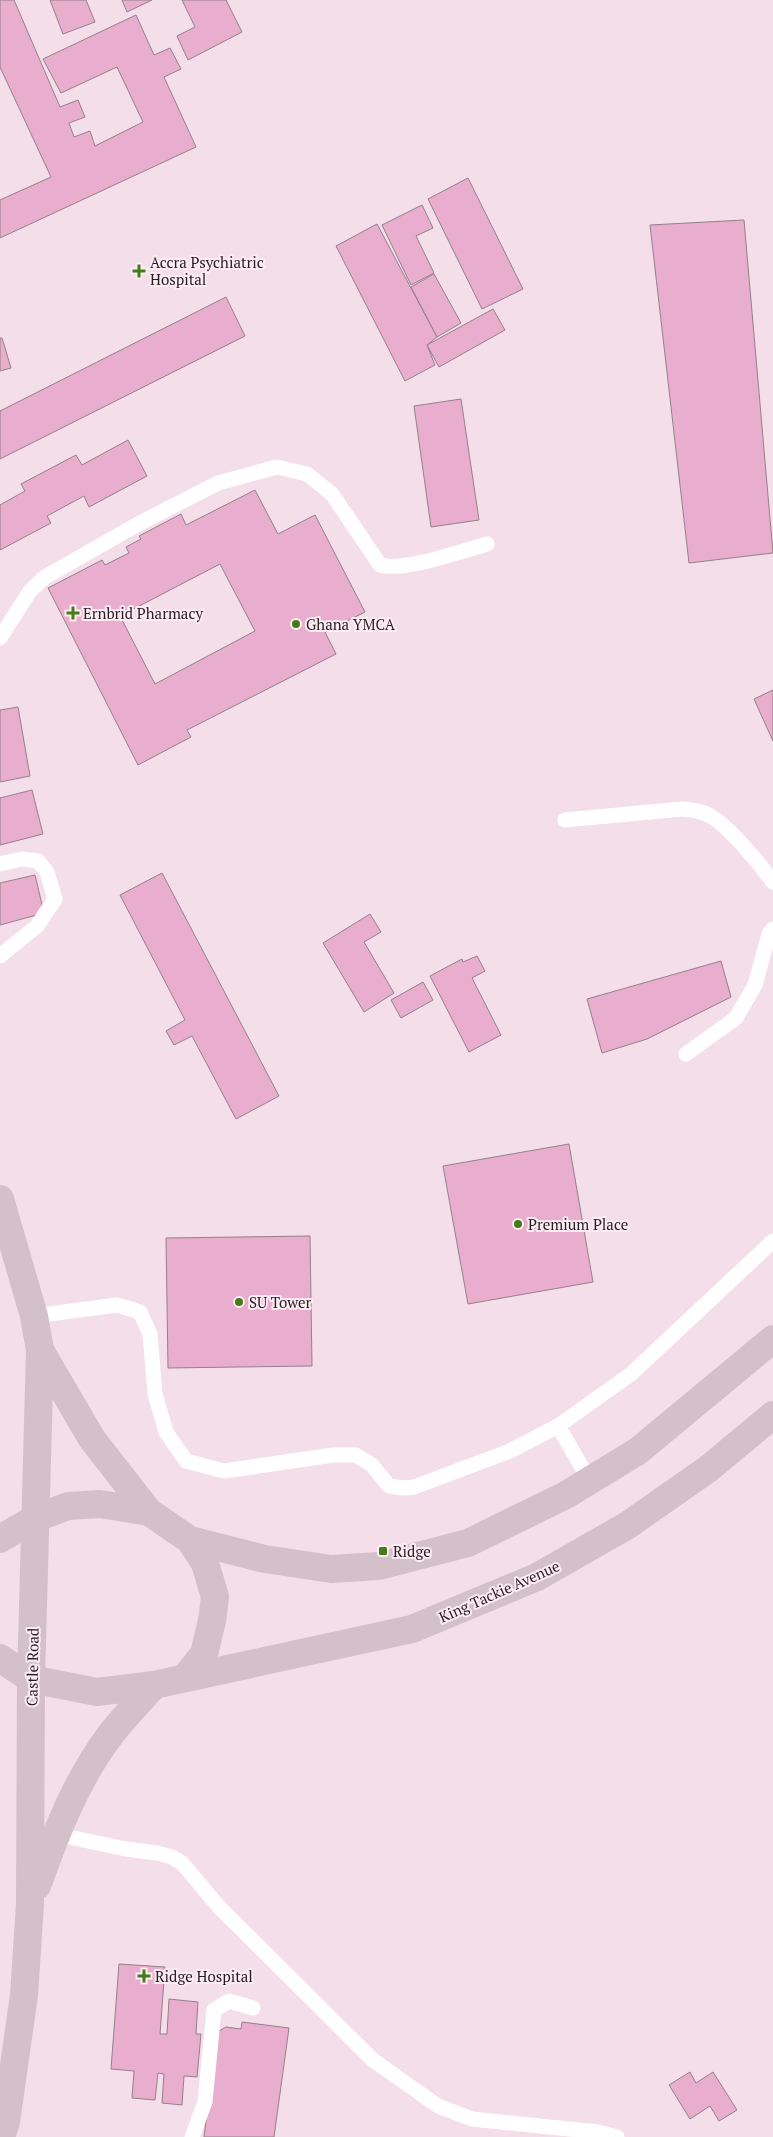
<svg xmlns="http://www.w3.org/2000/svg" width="773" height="2137" font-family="'PT Serif',serif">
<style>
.building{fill:#e9adcd;stroke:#94808b;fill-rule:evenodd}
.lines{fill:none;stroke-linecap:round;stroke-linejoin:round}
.lane{stroke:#fff;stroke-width:15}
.secondary{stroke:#d3c0ca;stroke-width:28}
.poi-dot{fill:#427d19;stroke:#feecf5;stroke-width:2}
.labels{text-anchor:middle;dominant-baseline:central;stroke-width:4;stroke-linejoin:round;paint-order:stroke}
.poi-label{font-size:15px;fill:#251d21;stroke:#feecf5;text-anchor:start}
.street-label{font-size:15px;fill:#251d21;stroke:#feecf5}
</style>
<rect width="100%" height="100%" fill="#f4dee9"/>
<g class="building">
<path d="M 0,0 L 14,0 L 60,107 L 78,100 L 85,117 L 69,123 L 74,137 L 90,131 L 95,146 L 143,122 L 117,67 L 61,93 L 43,59 L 136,15 L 154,55 L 170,48 L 181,69 L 164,77 L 196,147 L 0,238 L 0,200 L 51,177 L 0,67 Z"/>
<path d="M 50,0 L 86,0 L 95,22 L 63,34 Z"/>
<path d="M 122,0 L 152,0 L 127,12 Z"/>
<path d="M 182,0 L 226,0 L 242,32 L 188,60 L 177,36 L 195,27 Z"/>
<path d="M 468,178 L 523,289 L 482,309 L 428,199 Z"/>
<path d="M 422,205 L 433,228 L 416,236 L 434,273 L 411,285 L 382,225 Z"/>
<path d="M 744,220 L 773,553 L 689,563 L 650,225 Z"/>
<path d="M 377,224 L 437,337 L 427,345 L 435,365 L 405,381 L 336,246 Z"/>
<path d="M 434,274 L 461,323 L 437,337 L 411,287 Z"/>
<path d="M 226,297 L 245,336 L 0,459 L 0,411 Z"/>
<path d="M 493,309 L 505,330 L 439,367 L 427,345 Z"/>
<path d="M 0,338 L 2,338 L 11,368 L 0,371 Z"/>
<path d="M 461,399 L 479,520 L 431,527 L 414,406 Z"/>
<path d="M 128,440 L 147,476 L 89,507 L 84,496 L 47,516 L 51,523 L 0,550 L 0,505 L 25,491 L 21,484 L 76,455 L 82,465 Z"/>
<path d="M 255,490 L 278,534 L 315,515 L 365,612 L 325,632 L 336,654 L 187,730 L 191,737 L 138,765 L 48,588 L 102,560 L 105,565 L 129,553 L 126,547 L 141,539 L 139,536 L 181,514 L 186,525 ZM 220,564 L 255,631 L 155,684 L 120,616 Z"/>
<path d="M 773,690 L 773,741 L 754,699 Z"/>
<path d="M 18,707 L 30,776 L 0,782 L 0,710 Z"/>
<path d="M 32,790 L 43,834 L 0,845 L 0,798 Z"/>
<path d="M 162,873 L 279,1096 L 236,1119 L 192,1036 L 174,1045 L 166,1031 L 185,1020 L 120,895 Z"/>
<path d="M 35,875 L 44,913 L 0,925 L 0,883 Z"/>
<path d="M 370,914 L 381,932 L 364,942 L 394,993 L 364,1012 L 323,943 Z"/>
<path d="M 477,956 L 485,971 L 472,978 L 501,1035 L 469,1052 L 430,976 L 462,959 L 463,962 Z"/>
<path d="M 721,961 L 731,997 L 647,1039 L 602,1053 L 587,999 Z"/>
<path d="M 423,982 L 433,1000 L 401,1018 L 391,1000 Z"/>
<path d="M 569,1144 L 593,1282 L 468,1304 L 443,1166 Z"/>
<path d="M 310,1236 L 312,1366 L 168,1368 L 166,1238 Z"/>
<path d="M 119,1964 L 165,1967 L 160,2034 L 167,2034 L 169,1999 L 198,2002 L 196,2034 L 201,2034 L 197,2077 L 184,2076 L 182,2105 L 162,2103 L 164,2074 L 158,2073 L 155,2100 L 132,2098 L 134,2071 L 111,2069 Z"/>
<path d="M 242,2022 L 289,2028 L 274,2137 L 204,2137 L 216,2039 L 219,2031 L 226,2027 L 241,2029 Z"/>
<path d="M 690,2072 L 696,2083 L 713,2072 L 737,2110 L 719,2121 L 710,2106 L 690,2119 L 669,2085 Z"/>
</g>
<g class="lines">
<g class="lane">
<path d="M 0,638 L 30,591 L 45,577 L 140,523 L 218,483 L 277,467 L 307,474 L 332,494 L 380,565 C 402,572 463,551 487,544"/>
<path d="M 565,820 L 682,809 C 693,810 703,811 712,817 C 731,829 760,864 773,882"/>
<path d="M 0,864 L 22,859 L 38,861 L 47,872 L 55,899 L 37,926 L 0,956"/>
<path d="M 686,1054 L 736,1018 L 755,985 L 769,934 L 773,929"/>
<path d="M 34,1316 L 117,1305 L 140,1312 L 150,1334 L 155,1394 L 166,1432 L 186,1461 L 224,1471 L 333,1455 L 356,1455 L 372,1465 L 389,1486 L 403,1488 L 414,1487 L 510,1451 L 558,1426"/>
<path d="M 590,1481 L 558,1426 L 631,1374 L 773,1241"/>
<path d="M 55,1834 L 126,1849 L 157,1853 L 172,1857 L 182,1863 L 219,1907 L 373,2060 L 438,2106 L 472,2119 L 598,2132 L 617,2137"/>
<path d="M 192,2137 L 205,2102 L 214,2010 L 229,2001 L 253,2008"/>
</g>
<g class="secondary">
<path d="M 0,1199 L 34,1316 L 40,1350 L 31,1679 L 30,1904 L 24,1995 L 6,2122 L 1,2137"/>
<path d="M 40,1350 L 92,1439 L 149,1512"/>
<path d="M 0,1539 L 36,1518 L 68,1506 L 100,1504 L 149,1512 L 190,1540 L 205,1563 L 215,1597 L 212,1621 L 204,1654 L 185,1678"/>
<path d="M 190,1540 L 265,1559 L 331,1569 L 379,1566 L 468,1543 L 566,1495 L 638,1451 L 773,1339"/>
<path d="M 0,1658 L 31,1679 L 97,1692 L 154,1685 L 412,1629 L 537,1577 L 628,1525 L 708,1469 L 773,1415"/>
<path d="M 37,1886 C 56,1833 76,1780 111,1734 C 124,1717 140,1701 154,1685"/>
</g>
</g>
<g class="poi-dot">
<path d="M136.5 263.5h5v5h5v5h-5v5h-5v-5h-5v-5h5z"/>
<path d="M70.5 605.5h5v5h5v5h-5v5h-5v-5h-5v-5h5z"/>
<circle cx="296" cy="624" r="5"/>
<circle cx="518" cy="1224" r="5"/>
<circle cx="239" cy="1302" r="5"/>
<rect x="378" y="1546" width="10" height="10" rx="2.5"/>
<path d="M141.5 1968.5h5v5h5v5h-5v5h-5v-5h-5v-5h5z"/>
</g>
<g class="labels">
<g class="poi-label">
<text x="150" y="262">Accra Psychiatric<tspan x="150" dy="17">Hospital</tspan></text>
<text x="83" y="613">Ernbrid Pharmacy</text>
<text x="306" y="624">Ghana YMCA</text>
<text x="528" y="1224">Premium Place</text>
<text x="249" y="1302">SU Tower</text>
<text x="393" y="1551">Ridge</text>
<text x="155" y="1976">Ridge Hospital</text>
</g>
<g class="street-label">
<text transform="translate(499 1591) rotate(-24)">King Tackie Avenue</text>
<text transform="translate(32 1667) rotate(-89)">Castle Road</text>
</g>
</g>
</svg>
